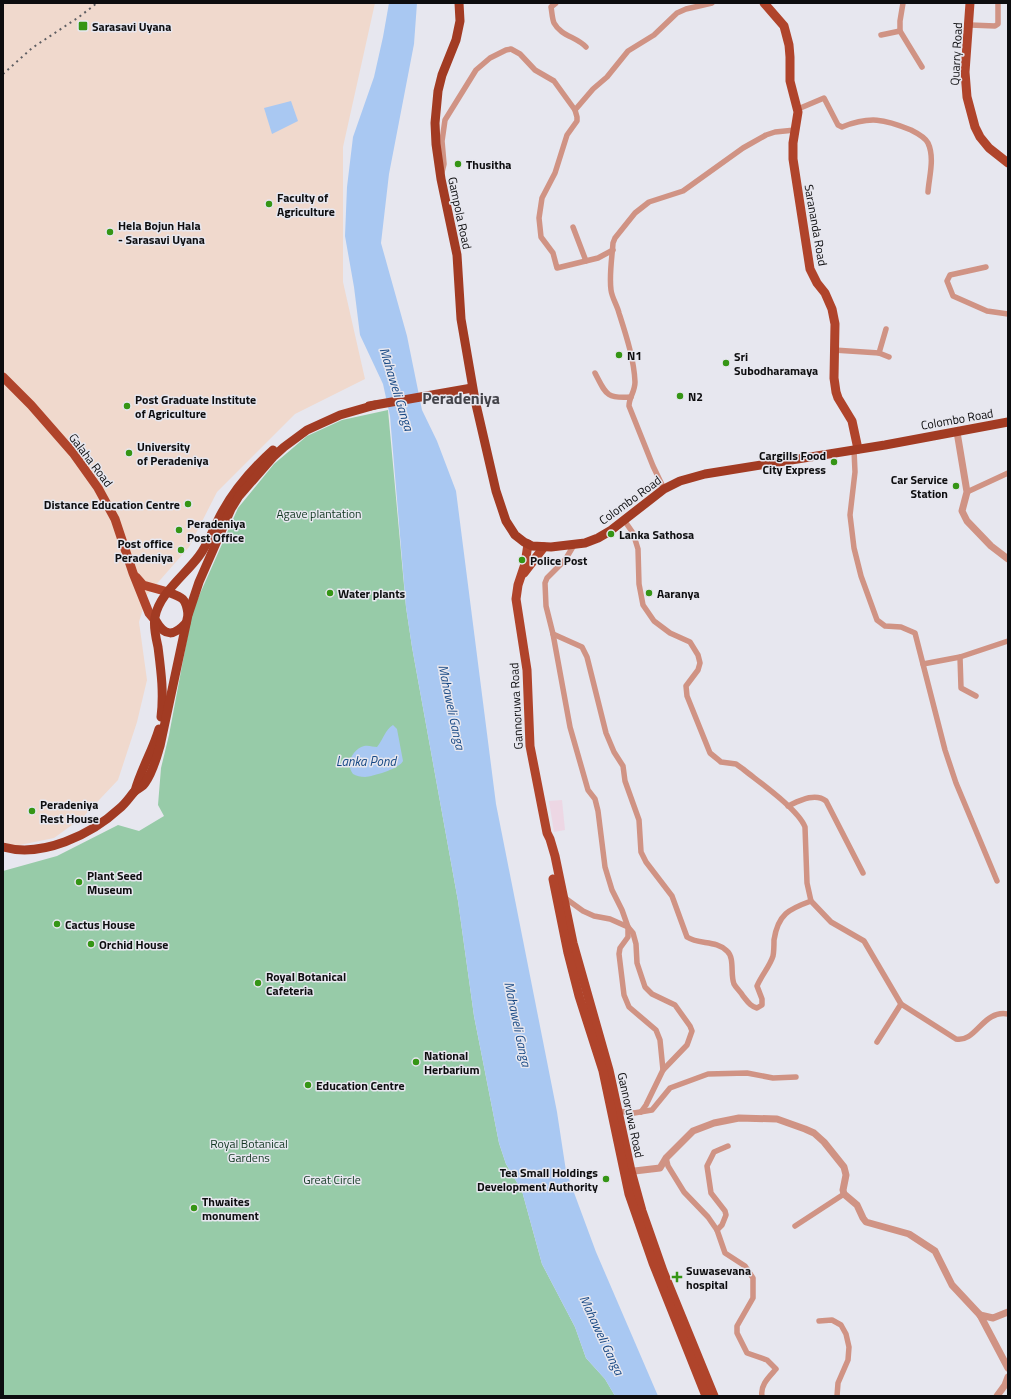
<svg xmlns="http://www.w3.org/2000/svg" width="1011" height="1399" font-family="'Titillium Web',sans-serif">
<style>
.commercial{fill:#edd7e4}
.education{fill:#f0d9cd}
.green{fill:#97cba8}
.water{fill:#a9c8f2}
.lines{fill:none;stroke-linecap:round;stroke-linejoin:round}
.minor{stroke:#d09384;stroke-width:5.5}
.tertiary{stroke:#d09384;stroke-width:7}
.primary{stroke:#b0442b;stroke-width:9}
.trunk{stroke:#a23b23;stroke-width:9}
.rail{stroke:#5e5e62;stroke-width:2;stroke-dasharray:2 4;stroke-linecap:butt}
.poi-dot{fill:#359515;stroke:#e7e7ef;stroke-width:1.5}
.labels{text-anchor:middle;dominant-baseline:central;stroke-width:3;stroke-linejoin:round;paint-order:stroke}
.poi-label{font-size:12px;font-weight:bold;fill:#0d0d0f;stroke:#e7e7ef;text-anchor:start}
.street-label{font-size:12px;fill:#0d0d0f;stroke:#e7e7ef}
.park-label{font-size:12px;fill:#123621;stroke:#e7e7ef}
.water-label{font-size:13px;font-style:italic;fill:#174884;stroke:#e7e7ef}
.district-label{font-size:16px;font-weight:bold;fill:#434349;stroke:#e7e7ef}
</style>
<rect width="100%" height="100%" fill="#e7e7ef"/>
<path class="commercial" d="M 562,800 L 565,830 L 554,832 L 549,801 Z"/>
<path class="education" d="M 3,3 L 375,3 L 343,147 L 343,282 L 365,379 L 295,414 L 217,492 L 189,547 L 147,595 L 139,622 L 147,680 L 137,722 L 118,780 L 83,817 L 54,838 L 15,846 L 3,842 Z"/>
<path class="green" d="M 388,410 L 406,607 L 412,647 L 458,901 L 474,1016 L 499,1143 L 506,1164 L 522,1191 L 542,1264 L 575,1327 L 586,1358 L 605,1379 L 615,1396 L 3,1396 L 3,871 L 57,856 L 118,825 L 139,831 L 164,816 L 158,805 L 161,768 L 169,735 L 191,618 L 195,605 L 238,508 L 274,464 L 307,436 L 342,420 Z"/>
<g class="water">
<path d="M 389,3 L 417,3 L 414,44 L 389,174 L 381,243 L 407,336 L 422,410 L 437,441 L 456,491 L 496,804 L 557,1112 L 566,1171 L 596,1252 L 658,1396 L 615,1396 L 605,1379 L 586,1358 L 575,1327 L 542,1264 L 522,1191 L 506,1164 L 499,1143 L 474,1016 L 458,901 L 412,647 L 406,607 L 390,416 L 383,384 L 360,335 L 354,287 L 345,236 L 347,187 L 353,137 L 374,77 L 383,37 Z"/>
<path d="M 291,101 L 298,121 L 272,134 L 264,108 Z"/>
<path d="M 393,725 L 397,729 L 403,761 C 399,769 374,776 365,777 C 361,777 356,776 353,774 C 345,764 353,749 364,746 C 369,745 373,747 377,747 C 383,740 385,730 393,725 Z"/>
</g>
<g class="lines">
<g class="minor">
<path d="M 556,3 L 551,7 C 552,12 552,18 554,23 C 561,36 577,37 586,47"/>
<path d="M 903,3 L 900,21 L 900,31 L 922,67"/>
<path d="M 970,25 L 995,26 L 998,24 L 998,3"/>
<path d="M 881,35 L 900,31"/>
<path d="M 798,109 L 824,98 L 838,125 L 842,127 C 870,116 884,119 911,130 C 917,133 925,137 928,143 C 935,158 929,177 928,192"/>
<path d="M 575,110 L 593,89 L 607,77 L 628,51 L 654,35 L 677,13 L 686,9 L 712,3"/>
<path d="M 442,172 L 444,164 L 442,141 L 445,120 L 476,70 L 490,58 L 506,50 L 511,49 L 520,54 L 535,70 L 554,81 L 575,110 L 577,117 L 577,121 L 567,135 L 555,173 L 542,198 L 539,218 L 541,237 L 553,253 L 557,268 L 598,258 L 613,250"/>
<path d="M 573,227 L 586,261"/>
<path d="M 986,267 L 950,275 L 947,281 L 953,296 L 987,311 L 1008,314"/>
<path d="M 834,350 L 879,353 L 886,329"/>
<path d="M 879,353 L 889,357"/>
<path d="M 595,373 C 606,394 606,399 631,397"/>
<path d="M 854,450 L 855,472 L 850,515 L 854,548 L 861,576 L 877,620 L 885,626 L 901,627 L 915,633 L 945,750 L 956,783 L 997,881"/>
<path d="M 664,489 L 653,466 L 629,406 C 629,397 635,392 635,382 C 634,359 626,335 619,313 C 617,305 612,298 611,290 C 609,275 612,258 613,243 L 615,238 L 635,213 L 649,202 L 683,191 L 743,148 L 766,135 L 775,132 L 795,130"/>
<path d="M 967,492 L 1008,473"/>
<path d="M 624,520 L 633,533 L 638,549 L 639,584 L 643,605 L 654,621 L 670,633 L 690,642 L 698,655 L 700,663 L 698,670 L 686,686 L 687,696 L 710,753 L 721,762 L 736,764 L 743,769 C 759,782 798,809 805,827 L 807,883 L 811,901 L 831,922 L 864,941 L 901,1004 L 956,1039 C 976,1043 983,1009 1008,1014"/>
<path d="M 574,545 L 565,560 L 547,578 L 545,583 L 546,606 L 553,634 L 570,727 L 588,790 L 595,799 L 598,811 L 605,867 L 612,890 L 622,910 L 628,927 L 628,937 L 620,948 L 619,954 L 624,995 L 629,1007 L 656,1030 L 660,1040 L 663,1070"/>
<path d="M 553,634 L 582,647 L 587,657 L 606,733 L 614,752 L 623,766 L 625,781 L 639,820 L 641,852 L 646,862 L 672,896 L 687,937 C 699,945 716,940 727,951 C 735,958 730,974 734,984 C 736,988 741,992 743,996 C 748,1002 750,1006 757,1008 L 762,1005 L 762,999 L 757,986 C 761,976 770,966 773,956 C 774,951 774,946 774,940 C 778,914 789,909 811,901"/>
<path d="M 923,664 L 960,657"/>
<path d="M 976,696 L 961,688 L 960,657 L 1008,641"/>
<path d="M 788,806 C 799,801 815,792 826,801 L 863,873"/>
<path d="M 565,898 L 583,911 L 594,916 L 610,919 L 628,927 L 633,933 L 636,944 L 637,963 L 645,987 L 652,994 L 675,1005 L 690,1026 L 692,1031 L 687,1045 L 663,1070 L 646,1105 L 641,1112"/>
<path d="M 877,1042 L 901,1004"/>
<path d="M 618,1111 L 634,1113 L 652,1110 L 670,1088 L 708,1074 L 747,1073 L 773,1078 L 796,1077"/>
<path d="M 666,1158 L 668,1166 L 684,1192 L 708,1217 L 717,1230 L 725,1253 L 745,1266 L 753,1278 L 753,1298 L 737,1326 L 737,1333 L 747,1353 L 767,1360 L 776,1369 C 769,1377 760,1385 762,1396"/>
<path d="M 795,1226 L 844,1194"/>
<path d="M 717,1230 L 722,1225 L 726,1215 L 725,1211 L 711,1193 L 707,1166 L 714,1152 L 728,1146"/>
<path d="M 819,1321 L 832,1320 L 841,1325 L 846,1334 L 849,1347 L 848,1360 L 838,1383 L 837,1396"/>
</g>
<g class="tertiary">
<path d="M 957,432 L 967,492 L 962,511 L 967,521 L 991,546 L 1008,559"/>
<path d="M 626,1172 L 660,1168 L 666,1158 L 693,1131 L 714,1123 L 739,1118 L 777,1119 L 805,1129 L 814,1133 L 824,1142 L 844,1167 L 846,1175 L 843,1190 L 844,1194 L 857,1205 L 863,1218 L 866,1222 L 909,1234 L 935,1251 L 952,1285 L 980,1315 L 1008,1368"/>
<path d="M 980,1315 L 993,1318 L 1008,1312"/>
<path d="M 997,1396 L 1005,1385 L 1008,1377"/>
</g>
<g class="primary">
<path d="M 764,3 L 784,26 L 789,45 L 790,57 L 790,81 L 798,112 L 793,143 L 793,159 L 810,269 L 817,283 L 825,293 L 832,309 L 835,324 L 834,378 L 836,392 L 838,398 L 852,421 L 858,449"/>
<path d="M 970,3 L 965,72 L 967,97 L 975,127 L 980,137 L 989,148 L 1008,163"/>
<path d="M 3,377 L 31,405 L 73,453 L 98,488 L 115,519 L 133,573 L 149,613 L 154,619"/>
<path d="M 528,544 L 525,564 L 518,585 L 516,599 L 527,670 L 530,746 L 547,833 L 550,839 L 555,856 L 573,943 L 609,1070 L 631,1171 L 642,1211 L 663,1271 L 714,1396"/>
<path d="M 524,573 L 544,547"/>
<path d="M 136,577 L 143,585 L 168,592"/>
<path d="M 553,879 L 568,953 L 579,996 L 603,1071 L 629,1194 L 653,1263 L 706,1396"/>
</g>
<g class="trunk">
<path d="M 459,3 L 460,21 L 456,40 L 442,75 L 438,91 L 435,123 L 436,144 L 441,179 L 457,255 L 461,319 L 475,400 L 496,491 L 506,521 L 515,535 L 524,542 L 532,546 L 551,547 L 585,543 L 598,538 L 610,531 L 664,489 L 680,481 L 705,474 L 885,445 L 1008,422"/>
<path d="M 369,406 L 472,388"/>
<path d="M 168,592 C 182,597 186,598 188,614"/>
<path d="M 156,621 C 165,637 174,636 186,623"/>
<path d="M 161,717 C 164,693 161,671 158,647 C 156,638 153,626 155,617 C 159,594 185,575 199,556 C 208,544 213,530 220,516 C 233,491 252,469 273,450"/>
<path d="M 135,791 C 141,769 153,750 159,729"/>
<path d="M 3,847 C 42,858 91,835 120,808 C 125,804 129,798 134,792 C 137,789 143,787 145,783 C 153,772 156,759 160,746 L 188,615 L 199,582 L 231,509 L 239,496 L 273,457 L 284,447 L 307,430 L 340,415 L 375,405"/>
</g>
<path class="rail" d="M 3,74 L 32,48 L 79,17 L 97,3"/>
</g>
<g class="poi-dot">
<rect x="78" y="21" width="10" height="10" rx="2"/>
<circle cx="458" cy="164" r="4"/>
<circle cx="269" cy="204" r="4"/>
<circle cx="110" cy="232" r="4"/>
<circle cx="619" cy="355" r="4"/>
<circle cx="726" cy="363" r="4"/>
<circle cx="680" cy="396" r="4"/>
<circle cx="127" cy="406" r="4"/>
<circle cx="129" cy="453" r="4"/>
<circle cx="834" cy="462" r="4"/>
<circle cx="956" cy="486" r="4"/>
<circle cx="188" cy="504" r="4"/>
<circle cx="179" cy="530" r="4"/>
<circle cx="611" cy="534" r="4"/>
<circle cx="181" cy="550" r="4"/>
<circle cx="522" cy="560" r="4"/>
<circle cx="330" cy="593" r="4"/>
<circle cx="649" cy="593" r="4"/>
<circle cx="32" cy="811" r="4"/>
<circle cx="79" cy="882" r="4"/>
<circle cx="57" cy="924" r="4"/>
<circle cx="91" cy="944" r="4"/>
<circle cx="258" cy="983" r="4"/>
<circle cx="416" cy="1062" r="4"/>
<circle cx="308" cy="1085" r="4"/>
<circle cx="606" cy="1179" r="4"/>
<circle cx="194" cy="1208" r="4"/>
<path d="M675 1271h4v4h4v4h-4v4h-4v-4h-4v-4h4z"/>
</g>
<g class="labels">
<g class="poi-label">
<text x="92" y="26">Sarasavi Uyana</text>
<text x="466" y="164">Thusitha</text>
<text x="277" y="197">Faculty of<tspan x="277" dy="14">Agriculture</tspan></text>
<text x="118" y="225">Hela Bojun Hala<tspan x="118" dy="14">- Sarasavi Uyana</tspan></text>
<text x="627" y="355">N1</text>
<text x="734" y="356">Sri<tspan x="734" dy="14">Subodharamaya</tspan></text>
<text x="688" y="396">N2</text>
<text x="135" y="399">Post Graduate Institute<tspan x="135" dy="14">of Agriculture</tspan></text>
<text x="137" y="446">University<tspan x="137" dy="14">of Peradeniya</tspan></text>
<text x="826" y="455" text-anchor="end">Cargills Food<tspan x="826" dy="14">City Express</tspan></text>
<text x="948" y="479" text-anchor="end">Car Service<tspan x="948" dy="14">Station</tspan></text>
<text x="180" y="504" text-anchor="end">Distance Education Centre</text>
<text x="187" y="523">Peradeniya<tspan x="187" dy="14">Post Office</tspan></text>
<text x="619" y="534">Lanka Sathosa</text>
<text x="173" y="543" text-anchor="end">Post office<tspan x="173" dy="14">Peradeniya</tspan></text>
<text x="530" y="560">Police Post</text>
<text x="338" y="593">Water plants</text>
<text x="657" y="593">Aaranya</text>
<text x="40" y="804">Peradeniya<tspan x="40" dy="14">Rest House</tspan></text>
<text x="87" y="875">Plant Seed<tspan x="87" dy="14">Museum</tspan></text>
<text x="65" y="924">Cactus House</text>
<text x="99" y="944">Orchid House</text>
<text x="266" y="976">Royal Botanical<tspan x="266" dy="14">Cafeteria</tspan></text>
<text x="424" y="1055">National<tspan x="424" dy="14">Herbarium</tspan></text>
<text x="316" y="1085">Education Centre</text>
<text x="598" y="1172" text-anchor="end">Tea Small Holdings<tspan x="598" dy="14">Development Authority</tspan></text>
<text x="202" y="1201">Thwaites<tspan x="202" dy="14">monument</tspan></text>
<text x="686" y="1270">Suwasevana<tspan x="686" dy="14">hospital</tspan></text>
</g>
<g class="street-label">
<text transform="translate(956 54) rotate(-87)">Quarry Road</text>
<text transform="translate(460 213) rotate(78)">Gampola Road</text>
<text transform="translate(816 225) rotate(80)">Sarananda Road</text>
<text transform="translate(957 419) rotate(-10)">Colombo Road</text>
<text transform="translate(91 460) rotate(53)">Galaha Road</text>
<text transform="translate(630 500) rotate(-36)">Colombo Road</text>
<text transform="translate(516 706) rotate(-93)">Gannoruwa Road</text>
<text transform="translate(631 1115) rotate(78)">Gannoruwa Road</text>
</g>
<g class="park-label">
<text x="319" y="513">Agave plantation</text>
<text x="249" y="1143">Royal Botanical<tspan x="249" dy="14">Gardens</tspan></text>
<text x="332" y="1179">Great Circle</text>
</g>
<g class="water-label">
<text transform="translate(397 389) rotate(73)">Mahaweli Ganga</text>
<text transform="translate(452 707) rotate(78)">Mahaweli Ganga</text>
<text x="366" y="761">Lanka Pond</text>
<text transform="translate(518 1024) rotate(78)">Mahaweli Ganga</text>
<text transform="translate(602 1335) rotate(65)">Mahaweli Ganga</text>
</g>
<g class="district-label">
<text x="461" y="398">Peradeniya</text>
</g>
</g>
<rect width="1011" height="1399" fill="none" stroke="#0d0d0f" stroke-width="8"/>
</svg>
